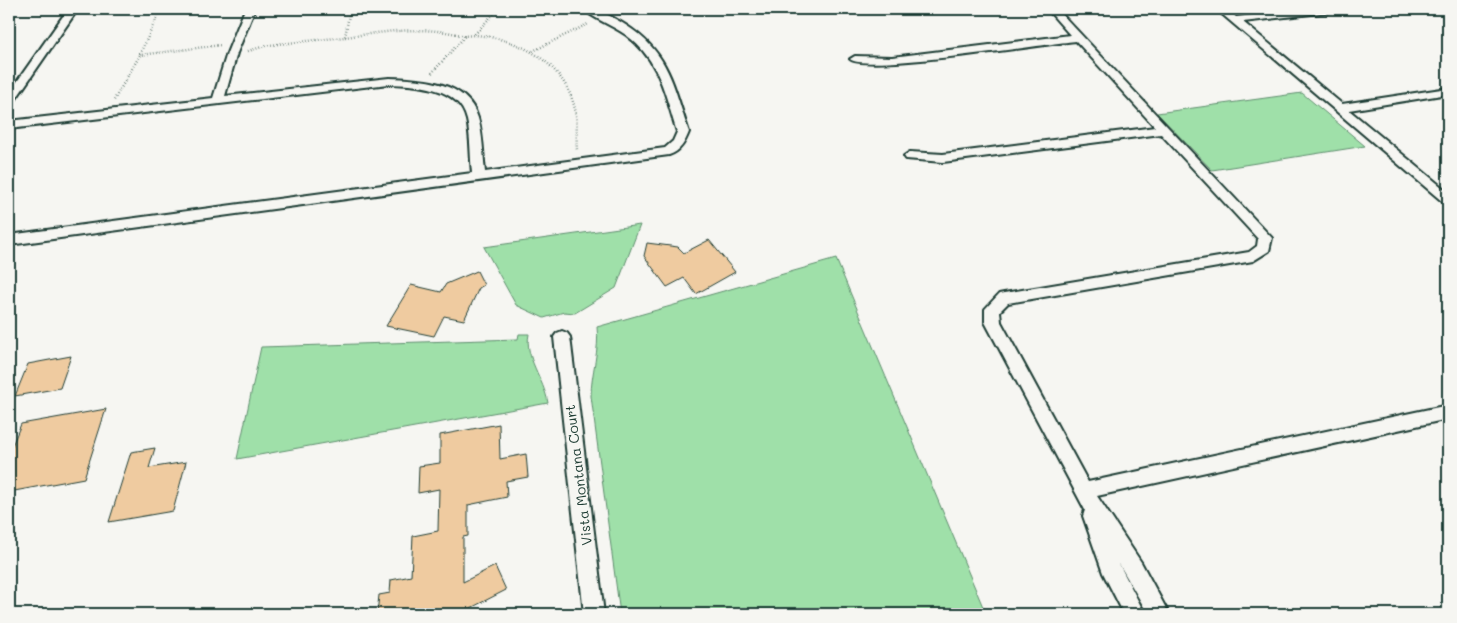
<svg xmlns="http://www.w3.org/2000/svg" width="1457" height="623" font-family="Mali,sans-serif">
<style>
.green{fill:#9fe0a9;stroke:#5f8e6e}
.building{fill:#efcba0;stroke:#1f3d34}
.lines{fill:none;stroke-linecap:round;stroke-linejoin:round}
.street-casing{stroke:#1f3d34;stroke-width:4}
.path{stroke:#1f3d34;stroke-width:2.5;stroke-dasharray:0.5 2.5;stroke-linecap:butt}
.street{fill:#f6f6f2;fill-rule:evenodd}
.labels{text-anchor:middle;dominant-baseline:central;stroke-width:4;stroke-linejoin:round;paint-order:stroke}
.street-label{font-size:14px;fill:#1f3d34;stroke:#f6f6f2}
</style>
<rect width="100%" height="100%" fill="#f6f6f2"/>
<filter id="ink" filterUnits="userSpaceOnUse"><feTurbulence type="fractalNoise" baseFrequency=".02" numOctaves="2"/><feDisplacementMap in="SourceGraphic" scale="10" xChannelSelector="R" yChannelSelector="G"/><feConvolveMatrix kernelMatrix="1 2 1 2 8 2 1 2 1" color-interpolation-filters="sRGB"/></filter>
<g filter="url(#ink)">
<g class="green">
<path d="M 1302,93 L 1365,146 L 1212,170 L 1157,113 Z"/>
<path d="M 640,225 L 616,288 L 575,313 L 564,312 L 544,318 L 516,305 L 484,247 Z"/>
<path d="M 836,259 L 986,614 L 620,614 L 591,396 C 591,373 600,350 597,327 Z"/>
<path d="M 519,334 L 529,334 C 524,357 544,379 548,403 L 237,459 L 261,347 L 518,339 Z"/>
</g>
<g class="building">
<path d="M 709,240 L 735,272 L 696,294 L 684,278 L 667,287 L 644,256 L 647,243 L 678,247 L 684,253 Z"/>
<path d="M 477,271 L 484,285 L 479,288 L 464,320 L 444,316 L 434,336 L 386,326 L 411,285 L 441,292 L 446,284 Z"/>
<path d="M 71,356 L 60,388 L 15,396 L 28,364 Z"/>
<path d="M 106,409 L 84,478 L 9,492 L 9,453 L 21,424 Z"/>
<path d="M 499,424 L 500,459 L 526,454 L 528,477 L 506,481 L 507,497 L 468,505 L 468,536 L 463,537 L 463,582 L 495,566 L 506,590 L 459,614 L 377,614 L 379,595 L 390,593 L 391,580 L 411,576 L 413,536 L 438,531 L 439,489 L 418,493 L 419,466 L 440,463 L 440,435 Z"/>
<path d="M 155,448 L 149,468 L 186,462 L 173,511 L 109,522 L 131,452 Z"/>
</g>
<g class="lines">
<g class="street-casing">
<g id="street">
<path d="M 68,9 L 78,9 L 13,103 L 9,104 L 9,93 Z"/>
<path d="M 245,9 L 255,9 L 237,53 L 225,96 L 389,78 C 421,79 467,81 478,118 C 483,135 483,154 485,172 L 665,148 L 673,141 L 677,132 C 665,95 660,60 626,35 C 614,26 592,18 583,9 C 597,8 607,14 619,21 C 669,50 672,82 689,132 C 685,142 680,152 669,155 L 9,245 L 9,235 L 472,173 C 470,156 471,137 467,120 C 459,86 416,85 389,84 L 9,129 L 9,121 L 213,98 L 227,53 Z"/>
<path d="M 1047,9 L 1057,9 L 1272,238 L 1269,251 L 1253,261 L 1008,303 L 1000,311 L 1001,322 L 1088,482 L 1448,405 L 1448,419 L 1097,496 L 1141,562 L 1169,614 L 1148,614 L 1118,562 L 1145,614 L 1124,614 L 1103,573 L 1083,516 L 1085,510 L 985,322 L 985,309 L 999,294 L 1004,293 L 1249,252 L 1257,246 L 1258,239 L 1161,134 L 943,162 L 906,159 L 904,156 L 910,152 L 943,154 L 1155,127 L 1076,41 C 1045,44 863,73 850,59 L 855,56 L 892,57 L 1070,35 Z"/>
<path d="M 1216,9 L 1227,9 L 1236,17 L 1305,9 L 1334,9 L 1329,12 L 1243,22 L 1342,104 L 1448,88 L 1448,94 L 1349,110 L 1448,192 L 1448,203 L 1443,202 Z"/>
<path d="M 562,331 L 567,333 L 570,337 L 604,614 L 584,614 L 554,337 L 557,333 Z"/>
</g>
</g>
<g class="path">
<path d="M 474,35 C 519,38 564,62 575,109 C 578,123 576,137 577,151"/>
<path d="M 345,37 C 385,32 425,25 465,36"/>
<path d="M 248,51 L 269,45 L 345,37 L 350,9"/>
<path d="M 533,51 L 588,24"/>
<path d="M 140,54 L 161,9"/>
<path d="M 432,73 L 465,36 L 474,35 L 498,9"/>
<path d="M 114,100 L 140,55 L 221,45"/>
</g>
<use href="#street" class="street"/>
</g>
</g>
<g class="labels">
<g class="street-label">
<text transform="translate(578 475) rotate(-97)">Vista Montana Court</text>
</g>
</g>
<rect width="1457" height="623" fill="none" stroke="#f6f6f2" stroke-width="30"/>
<rect x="15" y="15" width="1427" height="593" fill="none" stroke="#1f3d34" stroke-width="2" filter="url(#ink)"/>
</svg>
